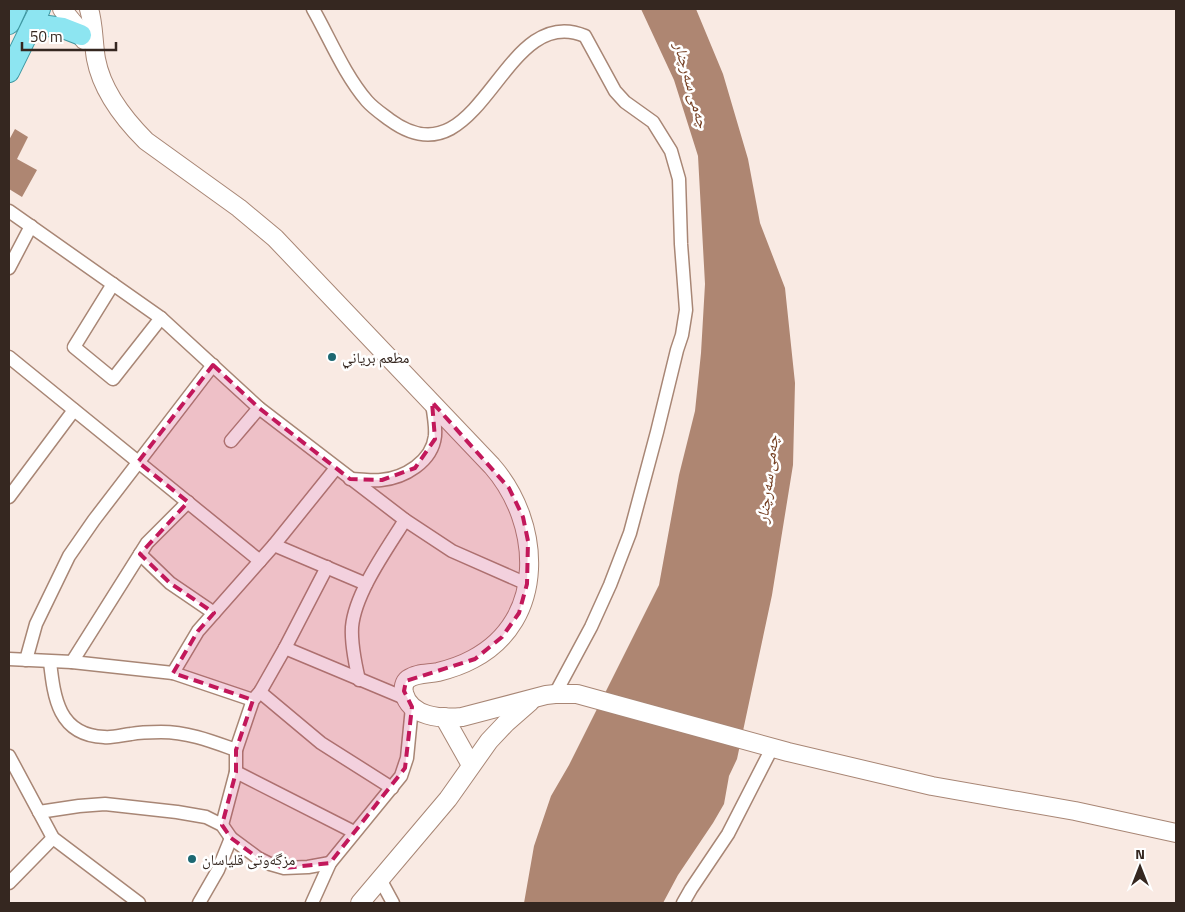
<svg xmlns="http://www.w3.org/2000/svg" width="1185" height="912" font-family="'Titillium Web','Noto Naskh Arabic',sans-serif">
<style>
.water{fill:#ae8672}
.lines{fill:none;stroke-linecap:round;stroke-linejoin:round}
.street-casing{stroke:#a88675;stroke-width:15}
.secondary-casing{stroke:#a88675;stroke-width:20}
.primary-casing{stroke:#3d97a1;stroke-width:22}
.street{stroke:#fff;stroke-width:12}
.secondary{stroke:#fff;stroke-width:18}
.primary{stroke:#8de5f1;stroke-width:20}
.marked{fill:#c2185b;fill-opacity:0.2;stroke:#c2185b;stroke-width:4;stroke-dasharray:10 6;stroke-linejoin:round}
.poi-dot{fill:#1d6872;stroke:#fff;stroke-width:2}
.labels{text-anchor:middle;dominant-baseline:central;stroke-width:5;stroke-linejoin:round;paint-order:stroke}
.poi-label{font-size:15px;fill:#352720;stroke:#fff;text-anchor:start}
.water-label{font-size:16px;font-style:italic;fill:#743e21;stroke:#fff}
</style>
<rect width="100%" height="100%" fill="#f9eae3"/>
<g class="water">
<path d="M 641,9 L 696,9 L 723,74 L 748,159 L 760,223 L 785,288 L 795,383 L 793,465 L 772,595 L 737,759 L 729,776 L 724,804 L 713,823 L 678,875 L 663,903 L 524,903 L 534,846 L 551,796 L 569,765 L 659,585 L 679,475 L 695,411 L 701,353 L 705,284 L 698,156 L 674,80 Z"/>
<path d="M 15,129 L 28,137 L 17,159 L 37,170 L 22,197 L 9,189 L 9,140 Z"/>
</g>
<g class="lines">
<g class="street-casing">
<g id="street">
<path d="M 313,9 C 330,39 344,74 367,101 C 373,108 382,114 390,120 C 482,187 501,0 585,36 L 615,91 L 625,102 L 653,122 L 671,151 L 679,179 L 681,244 L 686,310 L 682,335 L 677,350 L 657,432 L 630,533 L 610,585 L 591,627 L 555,694"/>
<path d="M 9,211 L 161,318 L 259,408 L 405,520 L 452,551 L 527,584"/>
<path d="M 9,268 L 31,226"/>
<path d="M 113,284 L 74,347 L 113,379 L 161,318"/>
<path d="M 9,357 L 260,561"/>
<path d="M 231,441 L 259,408"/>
<path d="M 350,479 C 361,479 371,481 381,480 C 404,478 432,462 435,436 C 436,425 433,413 432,402"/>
<path d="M 9,497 L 74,410"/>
<path d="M 274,545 L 366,584"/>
<path d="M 140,554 L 170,583 L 214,613"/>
<path d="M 285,648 L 407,699"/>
<path d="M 9,659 L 72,662 L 173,673 L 253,700"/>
<path d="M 26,660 L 36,624 L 69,556 L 94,520 L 213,365"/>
<path d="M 50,662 C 54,697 58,735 104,737 C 113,738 122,735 131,734 C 141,732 151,732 161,732 C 188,732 211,741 236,750"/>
<path d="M 72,662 L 147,543 L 188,502"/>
<path d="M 173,673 L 198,631 L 274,545 L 336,468"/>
<path d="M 359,680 C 355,663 351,645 352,627 C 355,593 387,549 405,520"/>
<path d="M 260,692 L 321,743 L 392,788"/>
<path d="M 9,756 L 53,838 L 139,903"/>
<path d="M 236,772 L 354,832"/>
<path d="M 39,812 L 79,806 L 105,804 L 177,812 L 206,817 L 222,825 L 231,838 L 258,858 L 270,864 L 284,868 L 308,867 L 330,863"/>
<path d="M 222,825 L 236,772 L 236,750 L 253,700 L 260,692 L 285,648 L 327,567"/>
<path d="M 380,879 L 393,903"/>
<path d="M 9,883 L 53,838"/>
<path d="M 199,903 L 218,870 L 231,838"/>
<path d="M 312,903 L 330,863 L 401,776 L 407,758 L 412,707"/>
<path d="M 683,903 L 691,889 L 728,834 L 772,748"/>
</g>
</g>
<g class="secondary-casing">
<g id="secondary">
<path d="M 62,9 L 76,26 L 84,40"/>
<path d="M 89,9 C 94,25 93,42 96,59 C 102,91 124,119 146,141 L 239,208 L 275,238 L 492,466 C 542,523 547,620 473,659 C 462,665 450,669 438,672 C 429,674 416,673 408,679 C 404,682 403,688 404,693 C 410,717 441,719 462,717 L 546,695 L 555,694 L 577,694 L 788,752 L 932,786 L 1075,811 L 1176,833"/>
<path d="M 444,717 L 471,765"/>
<path d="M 360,903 L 448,799 L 489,741 L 506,723 L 530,702"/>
</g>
</g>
<g class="primary-casing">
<g id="primary">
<path d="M 9,24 L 16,9"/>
<path d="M 33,24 L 63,28 L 81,35"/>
<path d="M 9,72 L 40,9"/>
</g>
</g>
<use href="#street" class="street"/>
<use href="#secondary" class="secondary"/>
<use href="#primary" class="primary"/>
</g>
<path class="marked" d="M 213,365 L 259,408 L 350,479 L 382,480 L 415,468 L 435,439 L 432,402 L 509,488 L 523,517 L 528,541 L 527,584 L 519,613 L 502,637 L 475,659 L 406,681 L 404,691 L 412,707 L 405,768 L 330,863 L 284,868 L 258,858 L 231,838 L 222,825 L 236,772 L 236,750 L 253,700 L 173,673 L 198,631 L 214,613 L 170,583 L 140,554 L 188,502 L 138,462 Z"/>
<g class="poi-dot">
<circle cx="332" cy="357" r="5"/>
<circle cx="192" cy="859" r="5"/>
</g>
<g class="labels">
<g class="poi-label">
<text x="342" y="357">مطعم برياني</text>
<text x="202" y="859">مزگەوتی قلیاسان</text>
</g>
<g class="water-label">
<text transform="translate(692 85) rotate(74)">چەمی سەرچنار</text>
<text transform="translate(767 479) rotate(-83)">چەمی سەرچنار</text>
</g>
</g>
<rect width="1185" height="912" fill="none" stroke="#352720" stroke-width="20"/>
<g transform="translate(1140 867)" stroke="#ffffff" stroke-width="4" paint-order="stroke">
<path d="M0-4L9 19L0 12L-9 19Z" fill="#352720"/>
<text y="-8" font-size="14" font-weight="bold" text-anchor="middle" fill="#352720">N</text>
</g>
<path d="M22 42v8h94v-8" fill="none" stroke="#352720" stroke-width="2.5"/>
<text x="30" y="42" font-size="15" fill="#352720" stroke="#ffffff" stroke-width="4" paint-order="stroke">50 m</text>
</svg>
